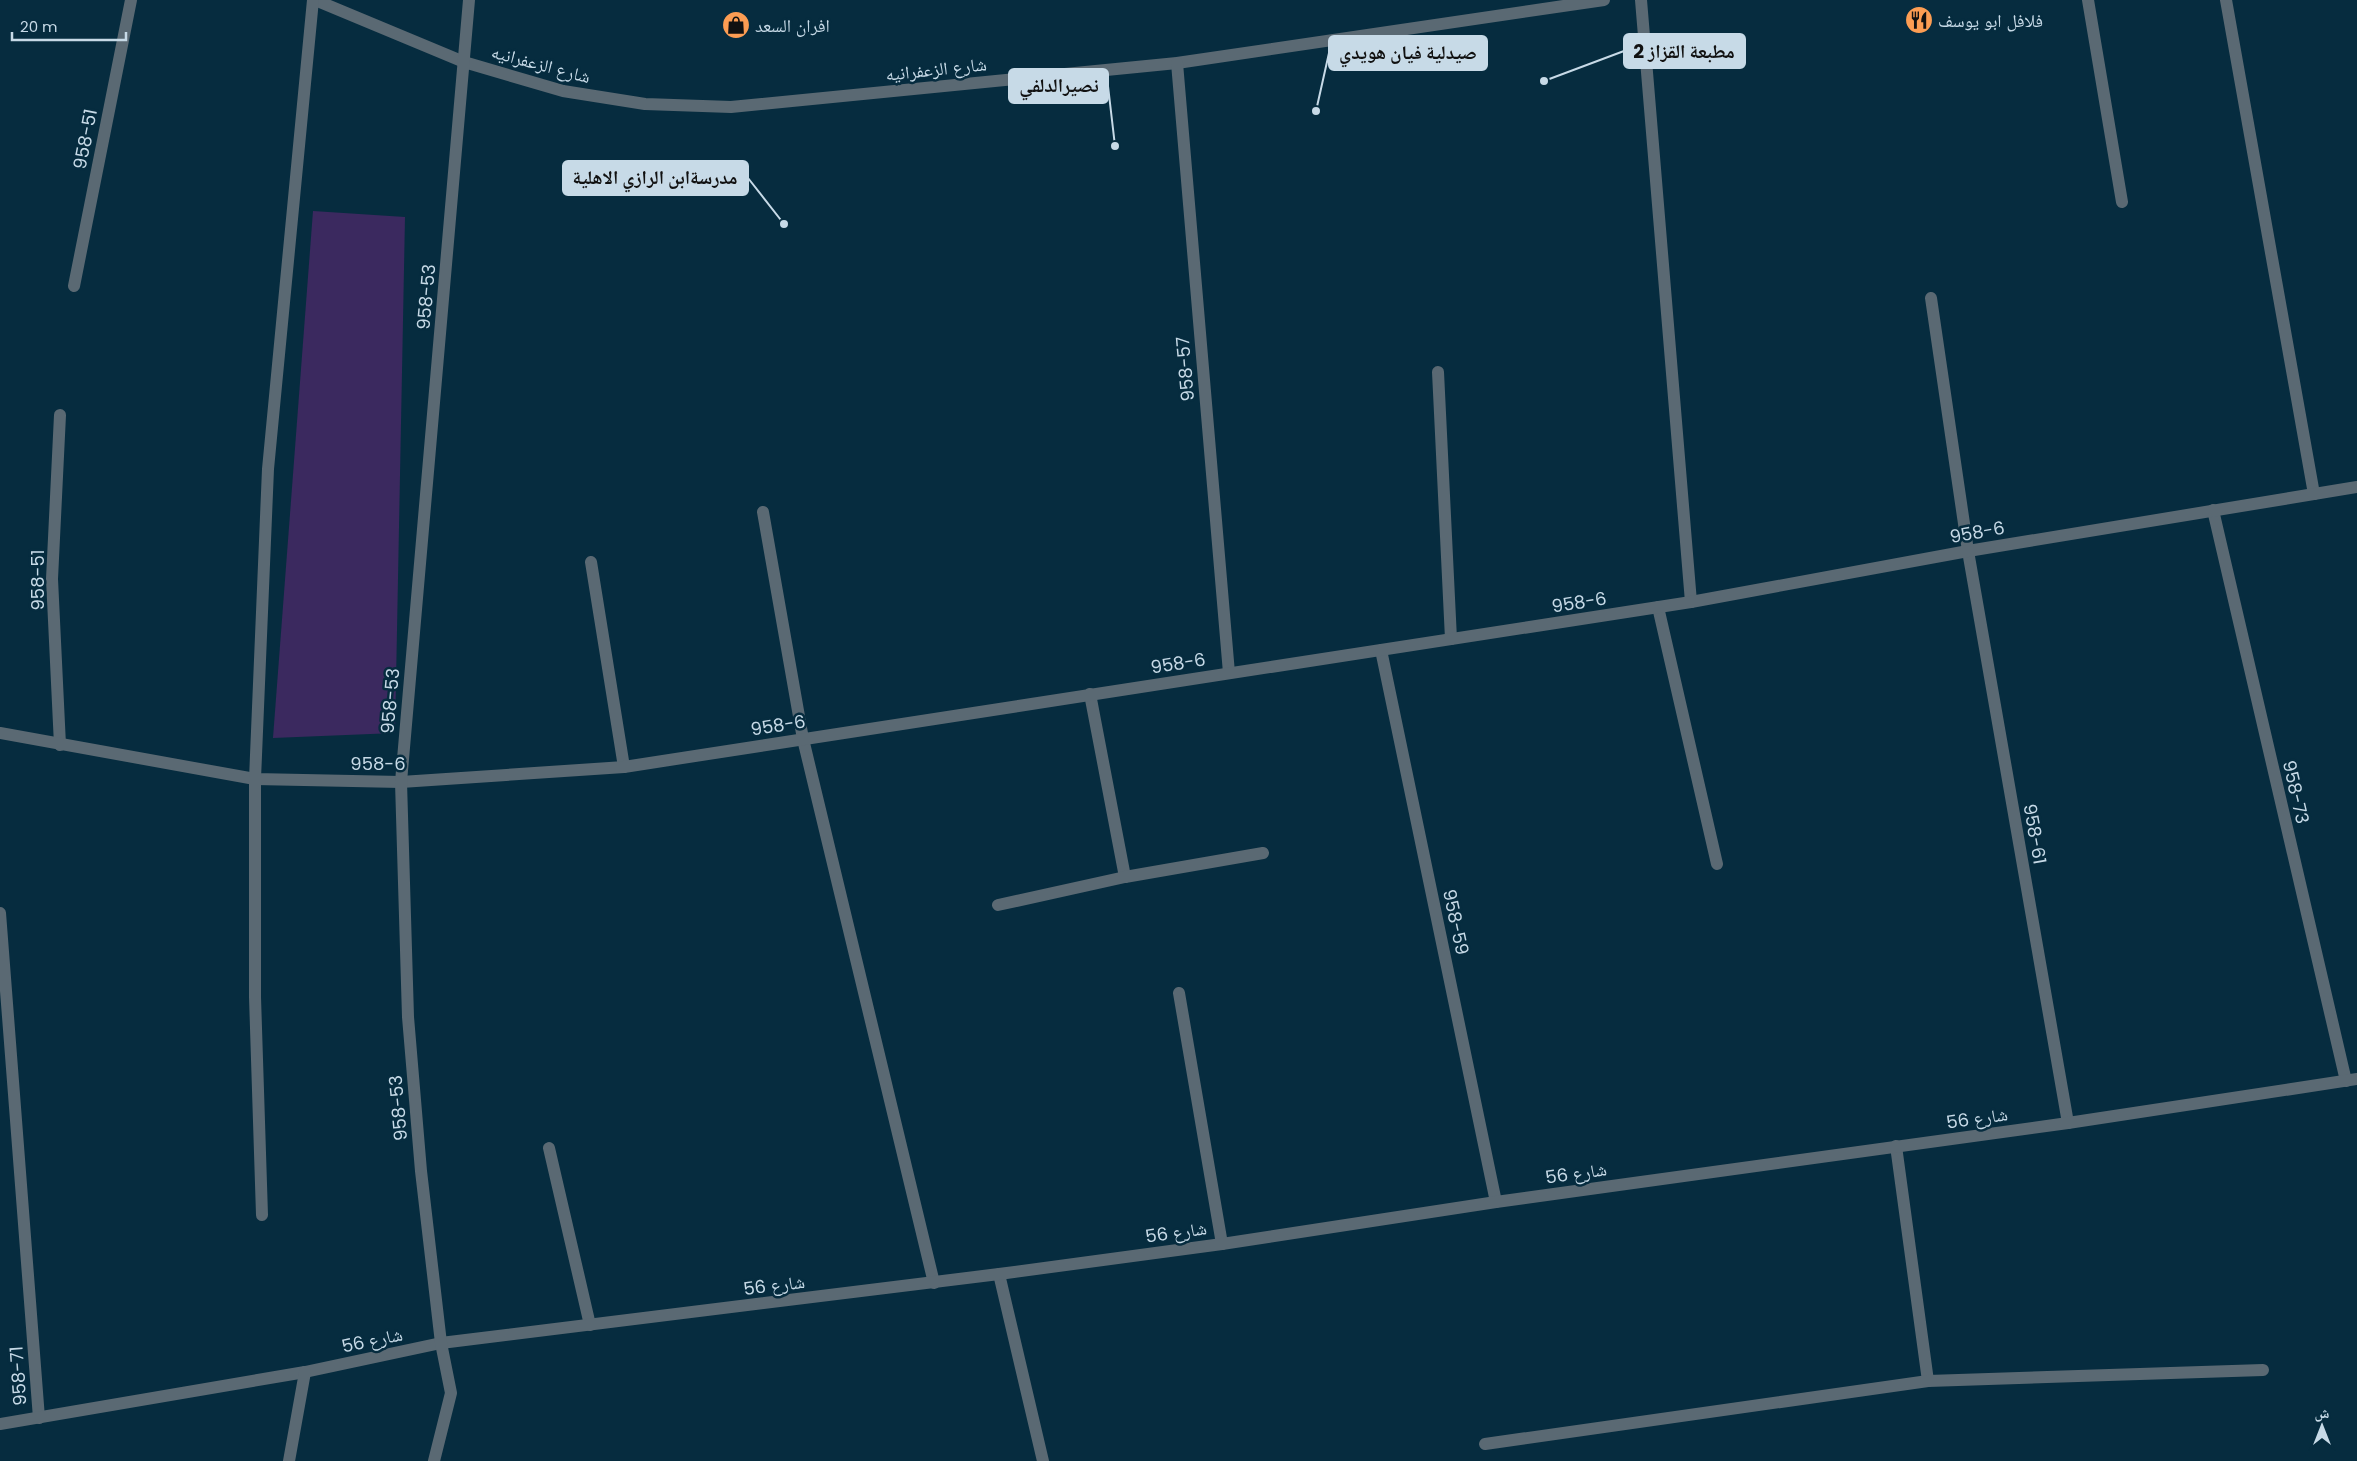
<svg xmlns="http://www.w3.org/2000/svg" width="2357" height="1461" font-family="Poppins,'Noto Naskh Arabic',sans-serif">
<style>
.grass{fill:#3b295f}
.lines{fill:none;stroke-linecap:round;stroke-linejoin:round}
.minor{stroke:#5a6973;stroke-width:12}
.labels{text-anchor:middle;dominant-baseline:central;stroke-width:5;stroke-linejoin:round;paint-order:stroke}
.poi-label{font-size:18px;fill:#c7dae7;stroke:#062c3f;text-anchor:start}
.street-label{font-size:18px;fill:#c7dae7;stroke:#062c3f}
.leader{fill:none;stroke:#c7dae7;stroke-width:2}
.callout-dot{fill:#c7dae7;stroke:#062c3f;stroke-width:2}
.callout{fill:#c7dae7;stroke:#c7dae7;stroke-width:2}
.callout-label{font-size:19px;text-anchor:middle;font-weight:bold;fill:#111}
</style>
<rect width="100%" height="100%" fill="#062c3f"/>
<path class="grass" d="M 313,211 L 405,217 L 395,733 L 273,738 Z"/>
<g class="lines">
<g class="minor">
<path d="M 315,0 L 464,62 L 563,91 L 645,104 L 731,107 L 1177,63 L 1604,0"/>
<path d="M 1641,0 L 1691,602"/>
<path d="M 2088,0 L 2122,202"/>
<path d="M 2226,0 L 2314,494"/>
<path d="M 1177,63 L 1229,673"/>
<path d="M 74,286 L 131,0"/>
<path d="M 1931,298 L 1968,551 L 2068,1123"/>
<path d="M 1438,372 L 1451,639"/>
<path d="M 60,415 L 52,579 L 60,745"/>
<path d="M 2213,510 L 2346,1081"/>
<path d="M 763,512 L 803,739 L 934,1283"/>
<path d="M 591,562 L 624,767"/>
<path d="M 1658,607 L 1717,864"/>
<path d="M 1381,650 L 1496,1202"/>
<path d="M 1090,694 L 1125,877"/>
<path d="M 0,733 L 255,779 L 401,782 L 624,767 L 1691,602 L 1968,551 L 2357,487"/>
<path d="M 998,905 L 1125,877 L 1263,853"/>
<path d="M 0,913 L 39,1418"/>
<path d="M 1179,993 L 1222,1244"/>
<path d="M 1896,1146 L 1928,1381"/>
<path d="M 549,1148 L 590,1325"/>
<path d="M 262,1215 L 255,997 L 255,779 L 268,469 L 313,0"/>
<path d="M 999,1274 L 1043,1461"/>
<path d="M 0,1424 L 305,1372 L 441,1343 L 999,1274 L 1222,1244 L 1496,1202 L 2068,1123 L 2357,1079"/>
<path d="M 1485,1444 L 1928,1381 L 2263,1370"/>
<path d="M 289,1461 L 305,1372"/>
<path d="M 434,1461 L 451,1393 L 441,1343 L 421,1171 L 408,1017 L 401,782 L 469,0"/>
</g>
</g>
<defs>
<g id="restaurant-disc" transform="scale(1.4375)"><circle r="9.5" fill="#fc9d53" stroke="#062c3f"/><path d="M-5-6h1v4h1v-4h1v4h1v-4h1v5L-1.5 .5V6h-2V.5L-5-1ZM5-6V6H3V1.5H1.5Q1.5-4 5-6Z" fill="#111"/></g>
<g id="shop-disc" transform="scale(1.4375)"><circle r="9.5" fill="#fc9d53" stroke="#062c3f"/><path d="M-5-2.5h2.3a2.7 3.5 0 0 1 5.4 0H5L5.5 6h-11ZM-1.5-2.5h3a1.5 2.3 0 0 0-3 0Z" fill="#111"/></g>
</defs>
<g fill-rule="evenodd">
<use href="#restaurant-disc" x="1919" y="20"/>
<use href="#shop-disc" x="736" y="25"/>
</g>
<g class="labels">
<g class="poi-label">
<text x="1938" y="20">فلافل ابو يوسف</text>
<text x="755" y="25">افران السعد</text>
</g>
<g class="street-label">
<text transform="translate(541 64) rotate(15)">شارع الزعفرانيه</text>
<text transform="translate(936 69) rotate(-6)">شارع الزعفرانيه</text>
<text transform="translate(85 139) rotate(-79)">958-51</text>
<text transform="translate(426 297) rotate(-85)">958-53</text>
<text transform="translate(1185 369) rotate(-95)">958-57</text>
<text transform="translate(1977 532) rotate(-10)">958-6</text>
<text transform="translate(37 580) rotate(-90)">958-51</text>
<text transform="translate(1579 602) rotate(-9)">958-6</text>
<text transform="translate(1178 663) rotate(-9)">958-6</text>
<text transform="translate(390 701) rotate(-85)">958-53</text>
<text transform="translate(778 725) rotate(-9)">958-6</text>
<text x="378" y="763">958-6</text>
<text transform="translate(2296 792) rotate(77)">958-73</text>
<text transform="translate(2035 834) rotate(80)">958-61</text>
<text transform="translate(1456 922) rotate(78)">958-59</text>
<text transform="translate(398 1108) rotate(-95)">958-53</text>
<text transform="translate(1977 1118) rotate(-8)">شارع 56</text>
<text transform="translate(1576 1173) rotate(-8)">شارع 56</text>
<text transform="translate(1176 1232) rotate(-8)">شارع 56</text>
<text transform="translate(774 1285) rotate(-7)">شارع 56</text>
<text transform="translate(372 1340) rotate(-12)">شارع 56</text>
<text transform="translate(18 1376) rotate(-94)">958-71</text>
</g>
</g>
<path class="leader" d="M1544 81L1624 51M1316 111L1329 53M1115 146L1108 86M784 224L748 178"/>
<g class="callout-dot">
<circle cx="1544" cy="81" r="5"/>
<circle cx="1316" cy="111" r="5"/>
<circle cx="1115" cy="146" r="5"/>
<circle cx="784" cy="224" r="5"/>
</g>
<g class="callout">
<rect x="1624" y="34" width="121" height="34" rx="5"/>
<rect x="1329" y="36" width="158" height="34" rx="5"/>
<rect x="1009" y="69" width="99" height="34" rx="5"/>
<rect x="563" y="161" width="185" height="34" rx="5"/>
</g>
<g class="callout-label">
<text x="1684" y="58">مطبعة القزاز 2</text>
<text x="1408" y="59">صيدلية فيان هويدي</text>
<text x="1059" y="92">نصيرالدلفي</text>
<text x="655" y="184">مدرسةابن الرازي الاهلية</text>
</g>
<g transform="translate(2322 1426)" stroke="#062c3f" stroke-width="4" paint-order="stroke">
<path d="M0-4L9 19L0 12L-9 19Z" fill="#c7dae7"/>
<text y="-8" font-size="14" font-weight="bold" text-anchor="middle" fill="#c7dae7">ش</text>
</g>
<path d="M12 32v8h114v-8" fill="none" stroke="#c7dae7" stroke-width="2.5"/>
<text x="20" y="32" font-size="15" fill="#c7dae7" stroke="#062c3f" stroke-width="4" paint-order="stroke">20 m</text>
</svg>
